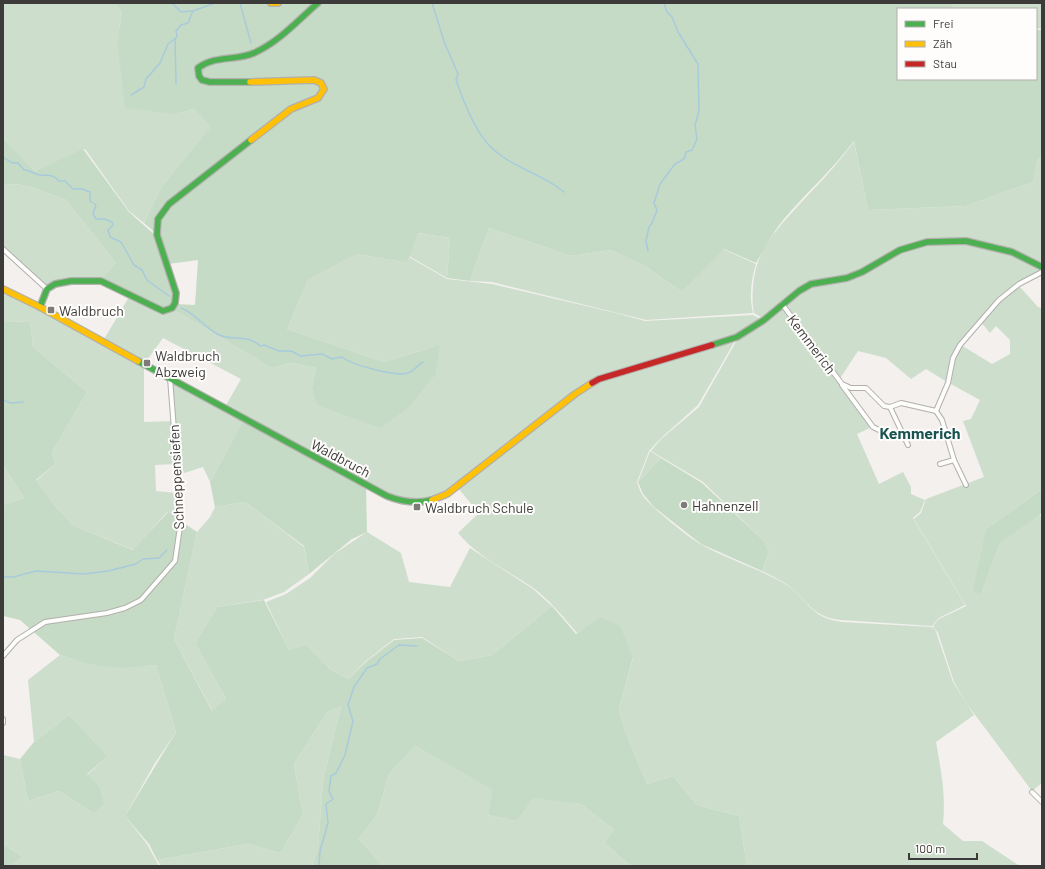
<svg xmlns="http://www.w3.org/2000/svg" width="1045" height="869" font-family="Barlow,sans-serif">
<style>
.green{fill:#cddecd}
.forest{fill:#c6dbc6}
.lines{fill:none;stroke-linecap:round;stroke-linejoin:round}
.stream{stroke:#a8cbdc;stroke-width:1.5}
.street-casing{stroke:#b2afad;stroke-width:6}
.fast-casing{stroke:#b2afad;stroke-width:8}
.slow-casing{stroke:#b2afad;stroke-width:8}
.jam-casing{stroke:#b2afad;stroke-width:8}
.street{stroke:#fdfdfc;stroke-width:4}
.fast{stroke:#4caf50;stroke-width:5.5}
.slow{stroke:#ffc107;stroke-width:5.5}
.jam{stroke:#c62828;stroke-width:5.5}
.poi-dot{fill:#7d7a78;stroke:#fefdfc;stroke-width:1.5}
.labels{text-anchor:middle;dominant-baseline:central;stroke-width:4;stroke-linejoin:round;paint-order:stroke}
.poi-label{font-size:14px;fill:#3d3b39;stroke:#fefdfc;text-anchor:start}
.street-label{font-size:14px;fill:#3d3b39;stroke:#fefdfc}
.quarter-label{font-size:16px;font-weight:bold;fill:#195451;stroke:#fefdfc}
</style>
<rect width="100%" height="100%" fill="#f3f0ed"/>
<g class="green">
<path d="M 3,3 L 114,3 L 122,12 L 117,41 L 174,114 L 194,109 L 212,127 L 162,186 L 144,223 L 129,211 L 85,149 L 35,171 L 3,138 Z"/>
<path d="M 954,3 L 1042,3 L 1042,29 L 1036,28 L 1036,9 L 952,9 Z"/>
<path d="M 854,142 L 868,210 L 966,206 L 1033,182 L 1038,159 L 1042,157 L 1042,265 L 1029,260 L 1042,271 C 1009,288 992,304 970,332 C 963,340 956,348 952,358 C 949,365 949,374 947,382 L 926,369 L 911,379 L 886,358 L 858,351 L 839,380 L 872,427 L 857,434 L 879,484 L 903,472 L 911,487 L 911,494 L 925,500 L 920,512 L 913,518 L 965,605 L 939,618 L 932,626 L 841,620 C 810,617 809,600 786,584 C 779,579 770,575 762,571 L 769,552 L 763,540 L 703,482 L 651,451 L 661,439 L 699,407 L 738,338 L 765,322 L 782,306 L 838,379 L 784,305 C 792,298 801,291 811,286 C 825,280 841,282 855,276 C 872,270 885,259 901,251 C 926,239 958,240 984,246 L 985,243 C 956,238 928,237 901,249 C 887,254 875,265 861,271 C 845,278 829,277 813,282 C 794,289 778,306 764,319 L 754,313 C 751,301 753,277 757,265 C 765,238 792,213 810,193 C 826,177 840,160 854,142 Z"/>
<path d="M 16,184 L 34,188 L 66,200 L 116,263 L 101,280 L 70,280 L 47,288 L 3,247 L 3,185 Z"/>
<path d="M 489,228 L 571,256 L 611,250 L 648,268 L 682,292 L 723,249 L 756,264 C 751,280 749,297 753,313 L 646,320 L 492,282 L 470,281 Z"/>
<path d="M 417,233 L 450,238 L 447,278 L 409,256 Z"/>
<path d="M 357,254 L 407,263 L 409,257 L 447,279 L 492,284 L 616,313 L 645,321 L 753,315 L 762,320 L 737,335 L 598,379 L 446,493 C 430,501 416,501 398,500 L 225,407 L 241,379 L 163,338 L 145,363 L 103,341 L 129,297 L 172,309 L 272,368 L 291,363 L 316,368 L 312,387 L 440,345 L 384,362 L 287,329 L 308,280 Z"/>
<path d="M 1019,286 L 1038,307 L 1042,308 L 1042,489 L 986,529 L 981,594 L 1000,543 L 1039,514 L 1042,518 L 1042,783 L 1032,791 L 967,704 L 954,682 L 938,633 L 933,626 L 939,619 L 966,606 L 914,519 L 921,513 L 926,499 L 984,477 L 963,421 L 971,419 L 980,400 L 949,383 L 953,358 L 961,345 L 992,364 L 1010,354 L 1010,340 L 996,326 L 990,333 L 980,321 L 1000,301 Z"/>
<path d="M 9,294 L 40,309 L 144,367 L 144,422 L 172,421 L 175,464 L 155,465 L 156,491 L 177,493 L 180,520 L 167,512 L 134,550 L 74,526 L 54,505 L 36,481 L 55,464 L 52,452 L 87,392 L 33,347 L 30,322 L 3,321 L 3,295 Z"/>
<path d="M 736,339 L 698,405 L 660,439 L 649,451 L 637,482 C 639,487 640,492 643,496 C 652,508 689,538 702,545 C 729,560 758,568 785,584 C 809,599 809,618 842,622 L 932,627 L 935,629 L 953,682 L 974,715 L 936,742 C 941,770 946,796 943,824 L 963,841 L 982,841 L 1020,866 L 747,866 L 739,816 L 697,805 L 673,776 L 647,784 L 625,731 L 619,709 L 633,658 L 584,629 L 577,633 C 563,617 550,600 532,587 C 507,570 478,557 458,533 L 479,513 L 458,488 L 576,395 L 599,381 Z"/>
<path d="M 171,380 L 243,421 L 210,482 L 203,467 L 178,475 Z"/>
<path d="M 650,451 L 661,458 L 638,482 Z"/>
<path d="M 3,465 L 24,498 L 3,505 Z"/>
<path d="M 245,502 L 304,547 L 309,574 L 284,592 L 263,600 L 217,607 L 195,643 L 226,699 L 213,712 L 174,639 L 197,532 L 210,517 L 215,507 Z"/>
<path d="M 367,532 L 401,553 L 409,582 L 450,587 L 470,548 L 533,589 L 552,606 L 492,655 L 459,661 L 422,637 L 394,639 L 366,661 L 348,679 L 330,669 L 306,644 L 289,650 L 266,602 L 286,594 L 310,578 L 334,554 Z"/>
<path d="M 60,655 C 98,667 116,668 156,665 L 176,732 L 155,763 L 125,816 L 147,844 L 159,866 L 9,866 L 23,857 L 3,844 L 3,755 L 20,759 L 28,801 L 59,791 L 93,813 L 99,786 L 87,775 L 108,756 L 69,715 L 34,742 L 28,680 Z"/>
<path d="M 341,706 L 323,780 L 318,848 L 312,866 L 161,866 L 157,860 L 248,844 L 280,853 L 303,815 L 294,764 L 327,712 Z"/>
<path d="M 415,746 L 494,790 L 488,815 L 517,821 L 533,797 L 581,804 L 614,830 L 604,843 L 631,866 L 383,866 L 359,839 L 377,815 L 389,774 Z"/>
</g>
<g class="forest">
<path d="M 114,3 L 954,3 L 952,9 L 898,9 L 898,79 L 1036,79 L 1036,30 L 1042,30 L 1042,157 L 1038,159 L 1033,182 L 966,206 L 868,210 L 854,141 C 833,169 807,192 784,219 C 773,232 765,248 756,263 L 724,249 L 682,292 L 648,268 L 611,250 L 571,256 L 489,228 L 470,281 L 447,278 L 450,238 L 418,233 L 407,263 L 357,254 L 308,280 L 287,329 L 384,362 L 440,345 L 435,375 L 408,408 L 380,428 L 317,405 L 312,387 L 316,368 L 291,363 L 272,368 L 172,309 L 176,304 L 195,305 L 198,260 L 168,264 L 158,235 L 144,223 L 162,186 L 211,127 L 194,109 L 175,114 L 125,108 L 117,41 L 122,12 Z"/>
<path d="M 3,138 L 35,171 L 83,149 L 129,212 L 156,236 L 175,293 L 171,307 L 163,309 L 101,280 L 116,263 L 66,200 L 34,188 L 16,184 L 3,185 Z"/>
<path d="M 3,321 L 30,322 L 33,347 L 87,392 L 52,452 L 55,464 L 36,480 L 54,505 L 74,526 L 133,550 L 168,512 L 197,532 L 174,639 L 212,711 L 226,699 L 195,643 L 217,607 L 264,600 L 289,650 L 306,644 L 330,669 L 348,679 L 367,661 L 394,640 L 422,638 L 459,661 L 492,655 L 552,606 L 576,634 L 601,617 L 620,626 L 633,657 L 619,709 L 625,731 L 647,784 L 673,776 L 697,805 L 739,816 L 747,866 L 631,866 L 604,843 L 614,830 L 581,804 L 533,798 L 517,821 L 488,815 L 493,790 L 415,746 L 389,774 L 377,815 L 359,839 L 383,866 L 312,866 L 318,848 L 323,780 L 341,706 L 327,712 L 294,764 L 303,815 L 280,853 L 248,844 L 157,860 L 149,844 L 125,816 L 176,732 L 156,665 L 121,668 L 89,664 L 60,655 L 20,620 L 3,616 L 3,505 L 24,498 L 3,465 Z"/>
<path d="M 243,421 L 366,487 L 367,532 L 352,539 L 309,574 L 304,546 L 245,502 L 215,507 L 210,482 Z"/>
<path d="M 661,458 L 702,483 L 763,540 L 769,552 L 762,571 L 701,544 L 654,507 L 643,494 L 638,482 Z"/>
<path d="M 1042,489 L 1042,513 L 1000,543 L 981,594 L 973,591 L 986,529 Z"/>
<path d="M 69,715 L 108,756 L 87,774 L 99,786 L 104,804 L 93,813 L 59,791 L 28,801 L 20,759 L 34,742 Z"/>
<path d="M 3,844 L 23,857 L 9,866 L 3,866 Z"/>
</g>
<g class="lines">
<g class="stream">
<path d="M 172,3 L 181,12 L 192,11"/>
<path d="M 240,3 L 251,43"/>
<path d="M 432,3 L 445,44 L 458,74 L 456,80 C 463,100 474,130 489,145 C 509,167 542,173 564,192"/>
<path d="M 175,38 L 176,84"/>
<path d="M 131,95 L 144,87 L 146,79 L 160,63 L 168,44 L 177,37 L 176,31 L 181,25 L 188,23 L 193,11 L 215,3"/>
<path d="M 3,157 L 12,163 L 18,163 L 24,170 C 29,170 31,172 36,174 C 45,178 50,171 59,181 L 65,181 L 73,189 L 82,189 L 90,192 L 90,201 L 96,205 L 93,214 L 96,219 L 104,219 L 112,222 L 113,225 L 108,230 L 110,237 L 121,242 L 134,265 L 142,270 L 147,280 L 169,296"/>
<path d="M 648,251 L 646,241 L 649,227 L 652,223 L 657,210 L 654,203 L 660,184 L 675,164 L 684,159 L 686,152 L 692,150 L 697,139 L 695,125 L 699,111 L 698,64 L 678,32 L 672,17 L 667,12 L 664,3"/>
<path d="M 181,308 C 195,313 205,328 219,335 C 233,341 248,334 260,346 L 264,345 L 279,351 L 291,351 L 301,356 L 322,354 L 332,359 L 342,357 C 352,365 396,377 408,373 C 412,372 418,365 423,362"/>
<path d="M 3,400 L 11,403 L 23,402"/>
<path d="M 3,577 L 13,577 L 36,571 L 84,574 L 108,571 L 136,564 L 143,559 L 159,558 L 167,550"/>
<path d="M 319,866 L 320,851 L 328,823 L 326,804 L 333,799 L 329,791 L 331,776 L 336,773 L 345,755 L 353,721 L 348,705 L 354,687 L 367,668 L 377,664 L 380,659 L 399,645 L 417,646"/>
</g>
<g class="street-casing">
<g id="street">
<path d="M 3,249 L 47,289"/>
<path d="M 782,304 L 842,384 L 851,388 L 866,388 L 884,406 L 890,407 L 901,403 L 936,411 L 948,383 L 953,358 L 960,345 L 999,300 L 1019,284 L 1042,272"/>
<path d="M 842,385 L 873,427 L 883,432"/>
<path d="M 890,407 L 908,445"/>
<path d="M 936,411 L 942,420 L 954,460 L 966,485"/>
<path d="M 940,464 L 954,460"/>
<path d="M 3,656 L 17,640 L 45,622 L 107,613 L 125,608 L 141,600 L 175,561 L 181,520 L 170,378"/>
<path d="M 3,719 L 3,723"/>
<path d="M 1032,792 L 1042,802"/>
</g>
</g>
<g class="fast-casing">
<g id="fast">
<path d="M 250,82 L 210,82 L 202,80 L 199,76 L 198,68 C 215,55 236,61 254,53 C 279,42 298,20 318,3"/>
<path d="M 40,307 L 47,289 L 55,284 L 71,281 L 101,281 L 163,311 L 172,308 L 175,303 L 176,293 L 157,235 L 158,219 L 169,204 L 251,140"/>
<path d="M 712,345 L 737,337 L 764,320 L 799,291 L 811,284 L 847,278 L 862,272 L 900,250 L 927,242 L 966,241 L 1012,252 L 1042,267"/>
<path d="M 138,361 L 387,496 C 402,502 416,504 432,500"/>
</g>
</g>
<g class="slow-casing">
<g id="slow">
<path d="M 271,3 L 278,3"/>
<path d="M 250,82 L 314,80 L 321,83 L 324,89 L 318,98 L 291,109 L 251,140"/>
<path d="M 3,289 L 40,307 L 138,361"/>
<path d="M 432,500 L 447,494 L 575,394 L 592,383"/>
</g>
</g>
<g class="jam-casing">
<path id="jam" d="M 592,383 L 599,379 L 712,345"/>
</g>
<use href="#street" class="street"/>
<use href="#fast" class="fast"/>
<use href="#slow" class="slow"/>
<use href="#jam" class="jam"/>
</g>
<g class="poi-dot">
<rect x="47" y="306" width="8" height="8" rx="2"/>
<rect x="143" y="359" width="8" height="8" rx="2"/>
<circle cx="684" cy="505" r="4"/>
<rect x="413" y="503" width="8" height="8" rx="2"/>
</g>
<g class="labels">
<g class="poi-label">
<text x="59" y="310">Waldbruch</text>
<text x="155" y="355">Waldbruch<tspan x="155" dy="16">Abzweig</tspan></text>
<text x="692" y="505">Hahnenzell</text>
<text x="425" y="507">Waldbruch Schule</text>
</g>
<g class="street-label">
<text transform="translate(812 344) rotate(53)">Kemmerich</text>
<text transform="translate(341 458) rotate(28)">Waldbruch</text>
<text transform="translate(176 477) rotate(-93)">Schneppensiefen</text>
</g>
<g class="quarter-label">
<text x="920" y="432">Kemmerich</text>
</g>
</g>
<rect width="1045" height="869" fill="none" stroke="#3d3b39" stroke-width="8"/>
<rect x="897" y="8" width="140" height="72" fill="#fefdfc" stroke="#b1afae"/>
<rect x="905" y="21" width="20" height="6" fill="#4caf50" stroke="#b1afae"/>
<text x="933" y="28" font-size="12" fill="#3d3b39">Frei</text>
<rect x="905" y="41" width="20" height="6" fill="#ffc107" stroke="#b1afae"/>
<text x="933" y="48" font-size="12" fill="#3d3b39">Zäh</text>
<rect x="905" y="61" width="20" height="6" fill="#c62828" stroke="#b1afae"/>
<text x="933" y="68" font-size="12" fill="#3d3b39">Stau</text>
<path d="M909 853v6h68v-6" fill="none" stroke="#3d3b39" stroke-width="2"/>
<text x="915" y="853" font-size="12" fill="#3d3b39" stroke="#fefdfc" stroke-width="3" paint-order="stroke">100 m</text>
</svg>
